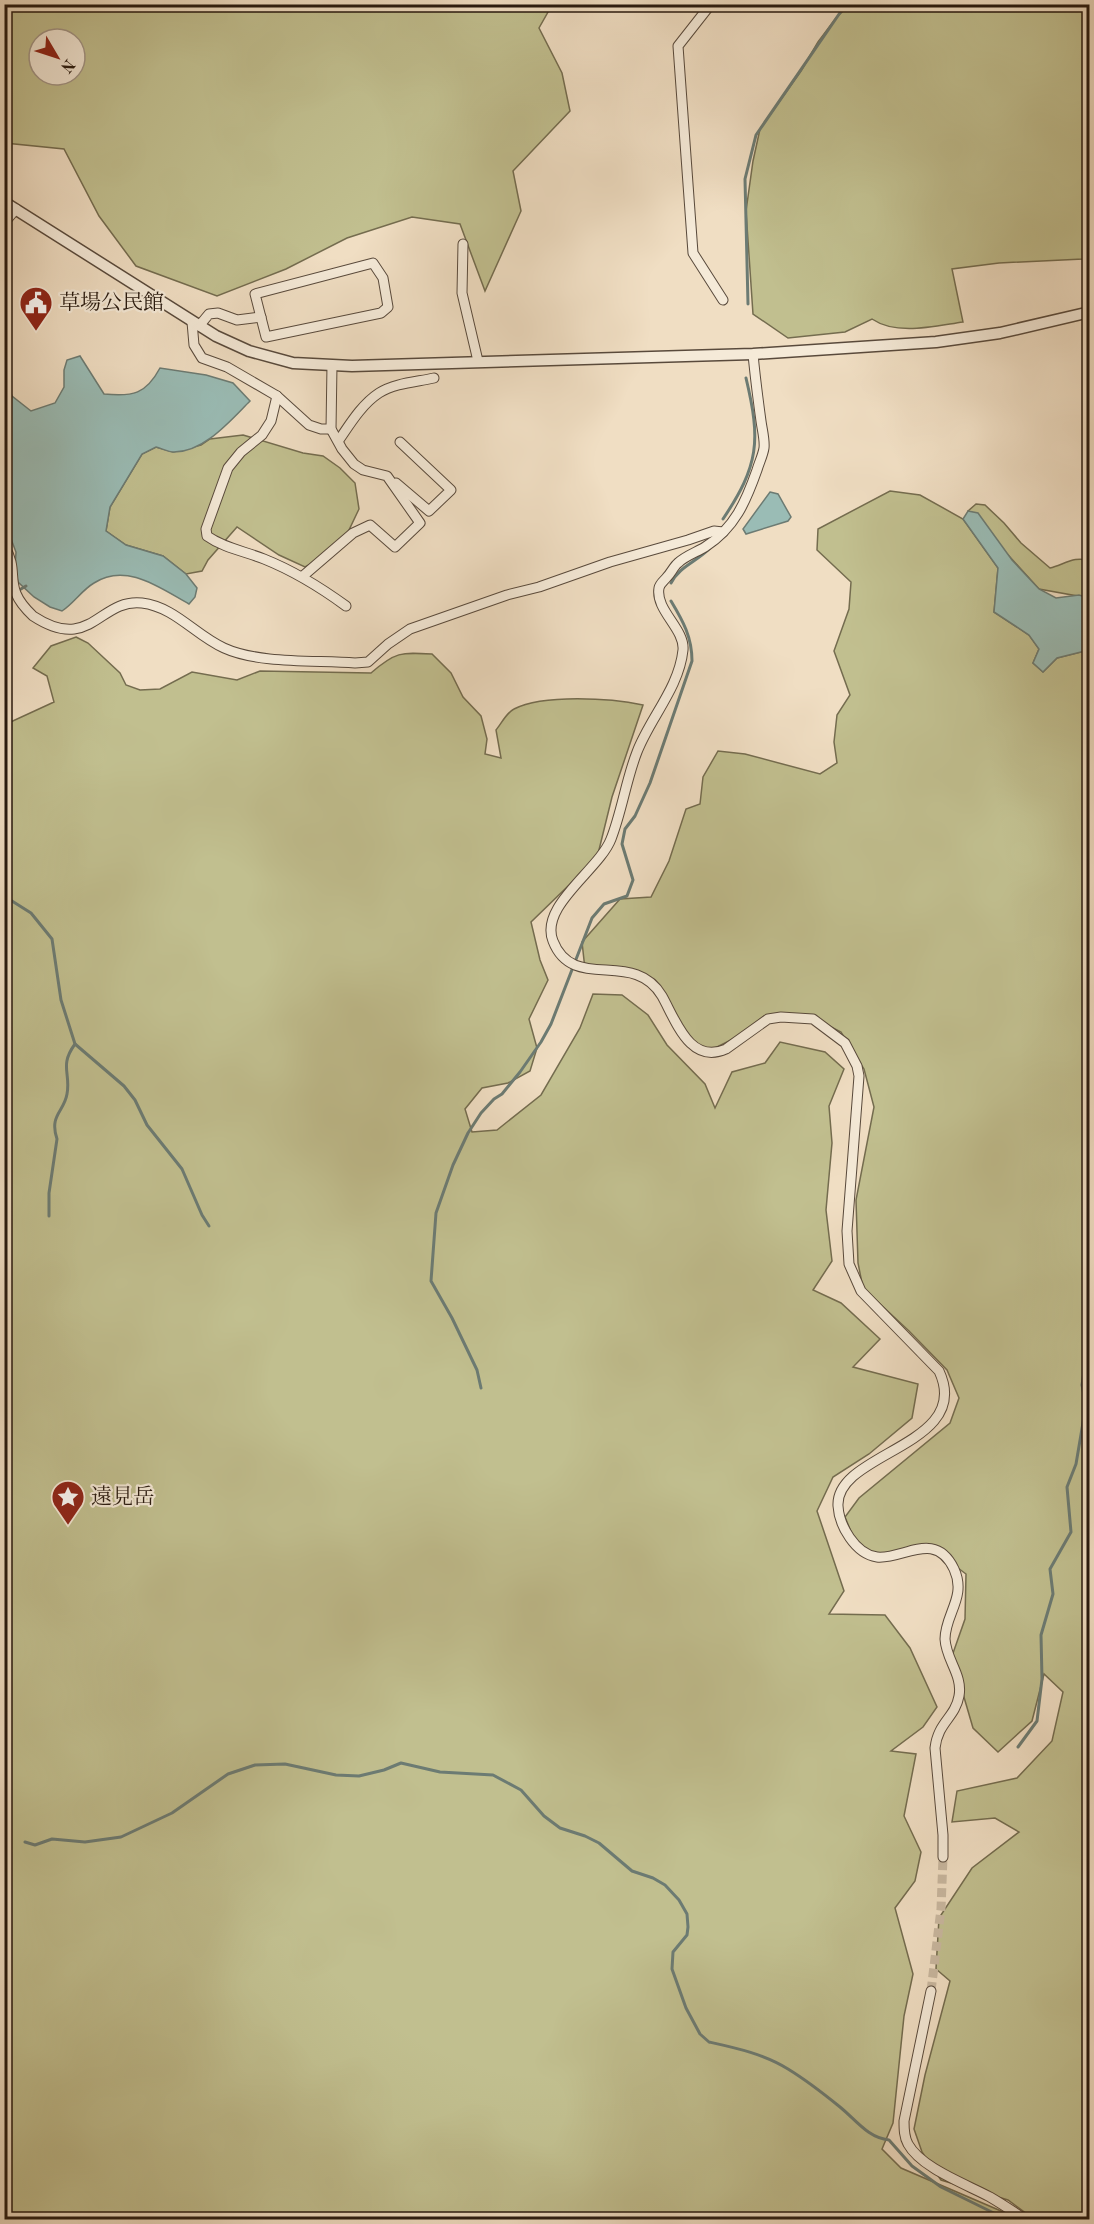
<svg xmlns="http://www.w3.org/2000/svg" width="1094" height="2224" font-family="'Old Standard TT','Noto Serif JP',serif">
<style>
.green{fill:#c1bf8f;stroke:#746c4f;stroke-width:1.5;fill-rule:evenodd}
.water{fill:#9abcb5;stroke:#6c7b73;stroke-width:1.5}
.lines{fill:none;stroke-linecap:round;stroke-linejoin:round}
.stream{stroke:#6c7b73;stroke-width:3}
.minor-tunnel{stroke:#c8b79f;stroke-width:9;stroke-dasharray:9 4.5;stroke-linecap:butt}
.minor-casing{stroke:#594a3c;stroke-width:11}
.tertiary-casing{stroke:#594a3c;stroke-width:13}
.minor{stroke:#f5ead8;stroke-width:9}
.tertiary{stroke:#f5ead8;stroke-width:10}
.labels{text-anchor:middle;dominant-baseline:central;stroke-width:4.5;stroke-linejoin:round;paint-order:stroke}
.poi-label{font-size:21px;fill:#27190f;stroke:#f5ead8;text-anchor:start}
</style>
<rect width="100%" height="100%" fill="#f0dec3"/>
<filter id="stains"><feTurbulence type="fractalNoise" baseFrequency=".00333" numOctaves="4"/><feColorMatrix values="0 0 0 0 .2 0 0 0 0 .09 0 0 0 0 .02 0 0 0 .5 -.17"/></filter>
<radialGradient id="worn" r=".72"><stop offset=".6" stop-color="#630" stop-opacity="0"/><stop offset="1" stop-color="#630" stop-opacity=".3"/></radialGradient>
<g class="green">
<path d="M 5,5 L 552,5 L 539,28 L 562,73 L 570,111 L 513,171 L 521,211 L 485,291 L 460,224 L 412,217 L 347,238 L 286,269 L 217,296 L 136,266 L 99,216 L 64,149 L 5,143 ZM 39,39 L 75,39 L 75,75 L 39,75 Z"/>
<path d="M 849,5 L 1089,5 L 1089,255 L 1083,259 L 999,263 L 952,269 L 963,322 C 935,326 897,336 872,319 L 845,332 L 788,338 L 753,314 L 746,211 L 753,161 L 760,129 L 801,71 L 818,42 L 836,18 Z"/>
<path d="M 243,435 L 303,453 L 323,456 L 340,468 L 355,483 L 359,509 L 348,532 L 333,552 L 305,567 L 279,555 L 237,527 L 208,560 L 202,571 L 186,574 L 163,556 L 126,545 L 106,531 L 110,507 L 142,454 L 156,447 L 173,452 L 201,445 L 210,439 Z"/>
<path d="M 890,491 L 920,495 L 963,519 L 998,568 L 994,612 L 1029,635 L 1039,649 L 1033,663 L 1043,672 L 1057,658 L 1089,650 L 1089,2219 L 1034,2219 L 1008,2200 L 941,2180 L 922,2152 L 914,2129 L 925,2075 L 950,1981 L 936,1969 L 939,1918 L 972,1868 L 1019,1832 L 995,1818 L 952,1822 L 957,1791 L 1017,1778 L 1052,1741 L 1063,1692 L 1044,1674 L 1032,1721 L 998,1752 L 973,1728 L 952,1656 L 965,1619 L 966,1574 L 934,1550 L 875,1557 L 854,1539 L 845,1517 L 859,1498 L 950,1423 L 959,1398 L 947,1370 L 909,1331 L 863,1288 L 858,1263 L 856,1200 L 874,1107 L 864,1069 L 841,1032 L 812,1017 L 764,1016 L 737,1037 L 711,1050 L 691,1048 L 660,997 L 639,976 L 585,969 L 582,942 L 620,899 L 651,897 L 669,861 L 686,809 L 700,804 L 703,777 L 718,751 L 745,754 L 820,774 L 837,763 L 834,742 L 837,715 L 850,695 L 834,651 L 849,609 L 851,582 L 817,550 L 818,529 Z"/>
<path d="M 976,504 L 985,505 L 1004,523 L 1021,543 L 1050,568 C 1063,565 1076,555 1089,561 L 1089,598 L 1039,589 L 968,511 Z"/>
<path d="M 76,637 L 88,643 L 120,673 L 126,685 L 140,690 L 160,689 L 192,672 L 237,680 L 260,671 L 371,673 C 395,652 401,652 432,654 L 451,673 L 463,697 L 481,716 L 487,739 L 485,754 L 501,758 L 496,730 C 501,724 507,712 514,709 C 543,694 611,698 643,705 L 612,797 L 597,858 L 531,922 L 540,960 L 548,980 L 529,1019 L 537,1048 L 530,1071 L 508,1083 L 482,1088 L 465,1109 L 472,1132 L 497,1130 L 541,1095 L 580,1028 L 593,994 L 622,995 L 648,1015 L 667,1045 L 705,1084 L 715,1108 L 732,1072 L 765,1063 L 780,1042 L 825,1052 L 844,1069 L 829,1106 L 832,1143 L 826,1210 L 832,1261 L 813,1290 L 841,1303 L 880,1339 L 853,1367 L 918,1384 L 912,1418 L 869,1454 L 833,1477 L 817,1511 L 844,1591 L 829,1614 L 885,1615 L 910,1648 L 937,1707 L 923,1727 L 891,1751 L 916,1754 L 904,1816 L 921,1852 L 915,1881 L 895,1908 L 913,1974 L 904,2016 L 893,2123 L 882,2149 L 901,2168 L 1001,2211 L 1013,2219 L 5,2219 L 4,725 L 54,702 L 47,676 L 33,668 L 51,646 Z"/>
</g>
<g class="water">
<path d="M 80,356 L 104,394 C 133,397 146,394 160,368 L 206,375 L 233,383 L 250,401 C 230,421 204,452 174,452 C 168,452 161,448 156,447 L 142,454 L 110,507 L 106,531 L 126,545 L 163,556 L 186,574 L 197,588 L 195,597 L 189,604 C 160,588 126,562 94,583 C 82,590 74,603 62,611 L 50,607 L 34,597 L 18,582 L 15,568 L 16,552 L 5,523 L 4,373 L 12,396 L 31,411 L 55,403 L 64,387 L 64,370 L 67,360 Z"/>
<path d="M 770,492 L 778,494 L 791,517 L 788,521 L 746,534 L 743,529 Z"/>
<path d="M 968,511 L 978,513 L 1012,560 L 1039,589 L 1056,598 L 1079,595 L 1089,598 L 1089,650 L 1057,658 L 1043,672 L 1033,663 L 1039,649 L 1029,635 L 994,612 L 998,568 L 963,519 Z"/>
</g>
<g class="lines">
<g class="stream">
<path d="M 748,304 L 745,179 L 756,135 L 846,4"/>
<path d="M 723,519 C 759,465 761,441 746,378"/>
<path d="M 671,583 C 679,567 696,562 709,549"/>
<path d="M 4,599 L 26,586"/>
<path d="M 4,896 L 31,913 L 52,939 L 61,1000 L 75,1044 C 59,1066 71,1073 67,1094 C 64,1112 49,1115 57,1139 L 49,1193 L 49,1216"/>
<path d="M 75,1044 L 124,1086 L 135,1100 L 147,1125 L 182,1169 L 202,1215 L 209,1226"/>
<path d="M 481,1388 L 477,1370 L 452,1318 L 431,1281 L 436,1213 L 453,1165 L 468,1133 L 481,1113 L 494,1099 L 502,1094 L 520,1072 L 541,1042 L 551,1024 L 592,918 L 604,904 L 627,896 L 633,880 L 622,844 L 625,829 L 635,816 L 650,783 L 692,661 C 692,637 683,621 671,601"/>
<path d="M 1018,1747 L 1037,1721 L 1042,1679 L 1041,1635 L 1053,1594 L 1050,1569 L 1071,1532 L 1067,1487 L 1076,1464 L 1086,1405 L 1082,1385 L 1086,1360 L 1090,1353"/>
<path d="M 25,1842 L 35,1845 L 52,1839 L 85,1842 L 121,1837 L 172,1813 L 228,1774 L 255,1765 L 285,1764 L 336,1775 L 359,1776 L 384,1770 L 401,1763 L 440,1772 L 493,1775 L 521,1790 L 544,1816 L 560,1828 L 585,1836 L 599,1843 L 632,1871 L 653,1878 L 665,1885 L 679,1900 L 687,1914 L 688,1927 L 687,1935 L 673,1952 L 672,1969 L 686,2008 L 700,2034 L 709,2042 C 736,2048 764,2054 788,2069 C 806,2080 824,2094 840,2107 C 856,2120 868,2138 889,2140 L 912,2166 L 941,2187 L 1008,2220"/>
</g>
<path class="minor-tunnel" d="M 931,1991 L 941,1909 L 943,1857"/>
<g class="minor-casing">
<g id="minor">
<path d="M 711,4 L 678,46 L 693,253 L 723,300"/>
<path d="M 4,223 L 16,209"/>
<path d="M 463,244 L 462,293 L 478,361"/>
<path d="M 373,263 L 383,278 L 388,307 L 381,313 L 266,337 L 255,294 Z"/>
<path d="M 192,322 L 194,345 L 202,358 L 227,367 L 277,396 L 309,425 L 321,429 L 331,429"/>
<path d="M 199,326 L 209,314 L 218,313 L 237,320 L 261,317"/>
<path d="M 753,354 C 755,376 758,399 761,421 C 762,429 765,440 764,448 C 763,455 759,463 757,470 C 746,501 735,528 705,547 C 697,552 685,556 678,563 C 674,566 671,573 667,577 C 664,581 660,583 659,588 C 655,610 685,629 683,650 C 679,688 650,718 637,752 C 626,780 622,811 611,839 C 599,870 539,906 553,941 C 573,993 634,948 662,996 C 676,1021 690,1065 726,1049 L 768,1019 L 781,1017 L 813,1019 L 845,1043 L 857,1066 L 859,1076 L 847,1231 L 849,1264 L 861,1291 L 939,1371 C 974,1446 835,1452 838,1506 C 839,1525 855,1554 877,1557 C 903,1560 935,1529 954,1569 C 967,1597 945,1614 945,1639 C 946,1660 963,1675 959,1696 C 955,1718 938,1722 935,1748 L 943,1835 L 943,1857"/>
<path d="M 277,396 L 271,421 L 262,435 L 241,452 L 228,468 L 206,529 L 207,536 C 224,548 244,551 264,559 C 294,571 320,587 346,606"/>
<path d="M 339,440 C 350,424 362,404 379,393 C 395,383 416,382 434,378"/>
<path d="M 396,483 L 429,511 L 451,490 L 400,442"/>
<path d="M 4,546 C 22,574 0,585 33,616 C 91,654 99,598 142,603 C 175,607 195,635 224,648 C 259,664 316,660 355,663 L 368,662 L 388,644 L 410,629 L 507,595 L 539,587 L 610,562 L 688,540 L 714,531 L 723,532"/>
<path d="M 303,576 L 353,533 L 370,525 L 395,547 L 420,523 L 387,476 L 363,470 L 354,464 L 342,449 L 331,429 L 332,365"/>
<path d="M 931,1991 L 904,2121 C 904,2129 904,2137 908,2144 C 921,2168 966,2184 990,2197 C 1002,2204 1014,2212 1026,2220"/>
</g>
</g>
<g class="tertiary-casing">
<path id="tertiary" d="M 4,202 L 216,336 L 249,351 L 293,363 L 352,366 L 753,354 L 936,342 L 1000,333 L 1090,312"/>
</g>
<use href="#minor" class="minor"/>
<use href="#tertiary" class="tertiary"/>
</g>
<defs>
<g id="civic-pin" transform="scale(1.725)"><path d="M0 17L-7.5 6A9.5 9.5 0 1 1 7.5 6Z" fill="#8f2418" stroke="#f5ead8"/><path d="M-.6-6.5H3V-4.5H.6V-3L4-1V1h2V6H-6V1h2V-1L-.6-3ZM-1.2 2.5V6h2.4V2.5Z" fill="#fff"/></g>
<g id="sight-pin" transform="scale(1.725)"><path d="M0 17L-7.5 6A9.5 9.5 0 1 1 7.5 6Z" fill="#8f2418" stroke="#f5ead8"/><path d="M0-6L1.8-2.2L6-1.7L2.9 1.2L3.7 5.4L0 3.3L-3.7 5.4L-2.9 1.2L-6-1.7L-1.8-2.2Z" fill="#fff"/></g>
</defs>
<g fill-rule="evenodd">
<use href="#civic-pin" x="36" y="303"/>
<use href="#sight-pin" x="68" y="1497"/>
</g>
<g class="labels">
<g class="poi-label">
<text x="59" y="303">草場公民館</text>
<text x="91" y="1497">遠見岳</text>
</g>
</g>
<rect width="1094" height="2224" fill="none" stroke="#f0dec3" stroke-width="24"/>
<rect x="6" y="6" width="1082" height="2212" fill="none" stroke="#27190f" stroke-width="3"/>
<rect x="12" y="12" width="1070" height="2200" fill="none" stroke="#27190f" stroke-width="1.5"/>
<g transform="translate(57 57) rotate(129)"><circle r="28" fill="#f5ead8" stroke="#a39688" stroke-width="1.5"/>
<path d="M0-4.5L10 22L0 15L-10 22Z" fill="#8f2418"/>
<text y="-9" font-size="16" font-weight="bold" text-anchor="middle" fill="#27190f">N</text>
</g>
<rect width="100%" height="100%" filter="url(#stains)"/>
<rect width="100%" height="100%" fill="url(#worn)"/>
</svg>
